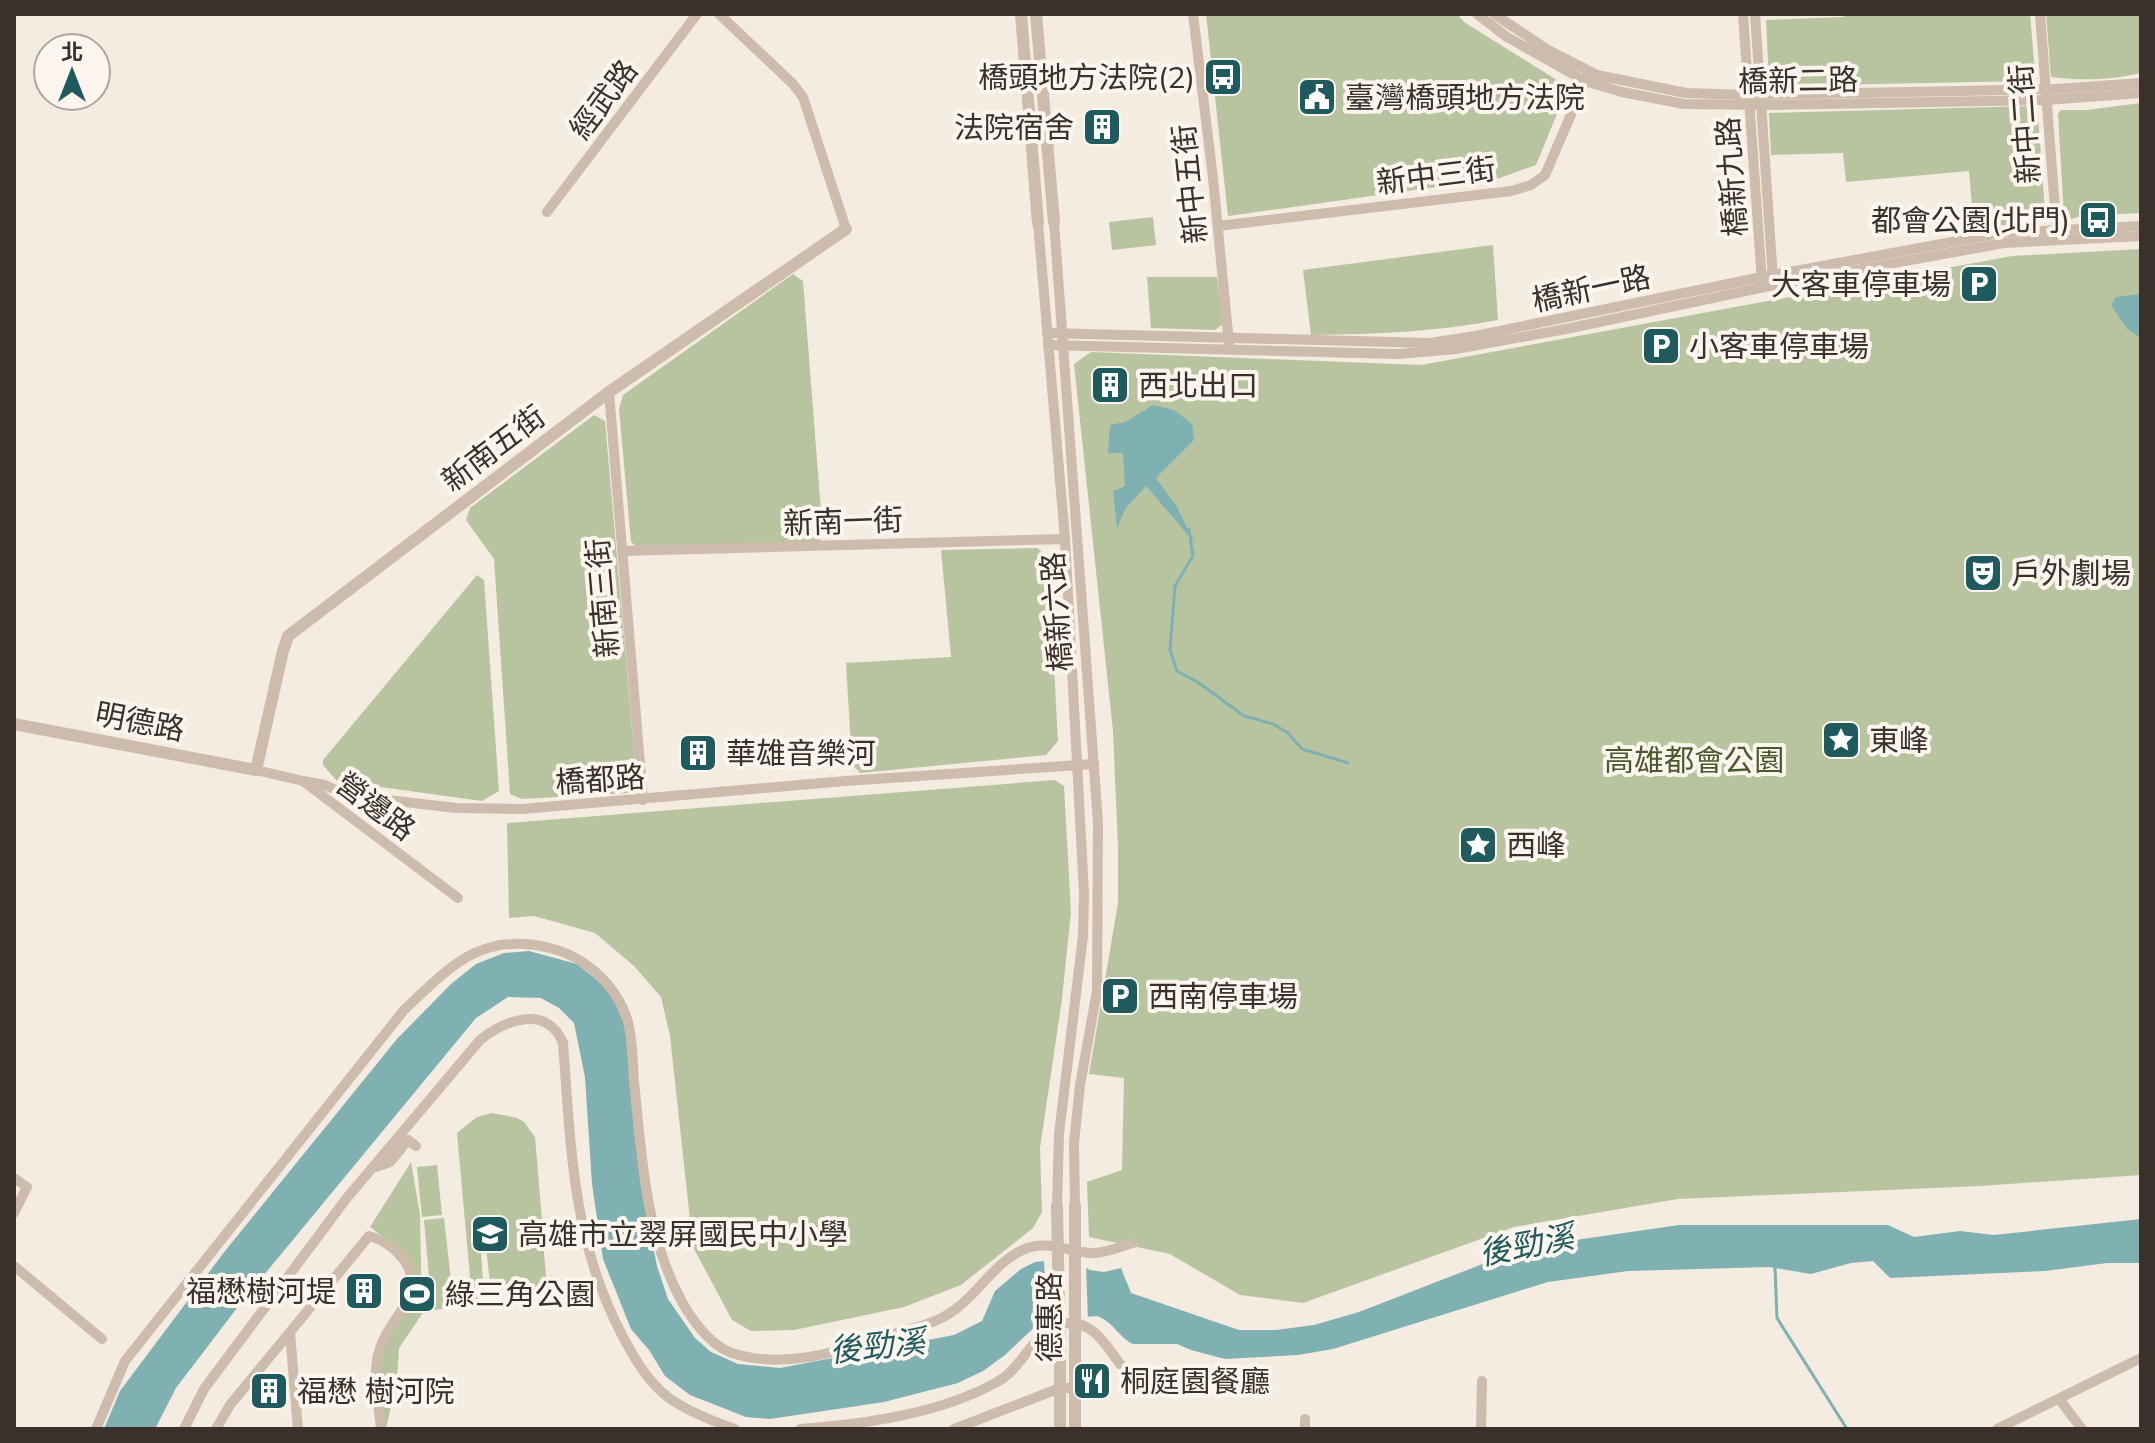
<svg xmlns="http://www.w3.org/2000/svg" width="2155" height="1443" font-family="Mulish,'Noto Sans TC',sans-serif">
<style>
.green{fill:#b8c4a0}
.water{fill:#7fb0b2}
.pier{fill:#f4ebe1}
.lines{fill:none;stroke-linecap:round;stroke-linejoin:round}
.stream{stroke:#7fb0b2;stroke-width:3}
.minor{stroke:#cdbbac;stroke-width:10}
.tertiary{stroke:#cdbbac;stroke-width:12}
.tertiary-bridge{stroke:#cdbbac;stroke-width:12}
.labels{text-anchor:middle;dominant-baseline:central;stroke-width:8;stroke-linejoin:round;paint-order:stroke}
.poi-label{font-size:30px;fill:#3b302b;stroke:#fbf5ee;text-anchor:start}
.street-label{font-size:30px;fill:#3b302b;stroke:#fbf5ee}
.park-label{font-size:30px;fill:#4a5a2e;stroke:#fbf5ee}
.water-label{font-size:32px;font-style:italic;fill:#1f5a5e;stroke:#fbf5ee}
</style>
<rect width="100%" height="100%" fill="#f4ebe1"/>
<g class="green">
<path d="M 1206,14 L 1457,14 L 1464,22 L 1568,87 L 1536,165 L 1500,178 L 1228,216 Z"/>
<path d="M 1845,14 L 2030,14 L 2035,72 L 2027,81 L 1778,86 L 1769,81 L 1766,20 L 1844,17 Z"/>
<path d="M 2046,14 L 2141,14 L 2141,73 C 2110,80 2083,81 2051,77 Z"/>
<path d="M 2141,103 L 2141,213 L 2082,216 L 2067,220 L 2064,217 L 2058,114 L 2061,110 L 2087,110 Z"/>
<path d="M 2033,106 L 2038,115 L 2045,212 L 2039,221 L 1974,229 L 1969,171 L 1846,182 L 1843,153 L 1771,155 L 1769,113 Z"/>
<path d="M 1153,217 L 1156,245 L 1112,250 L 1109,222 Z"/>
<path d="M 1493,245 L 1498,320 C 1435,332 1374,334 1311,335 L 1303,270 Z"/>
<path d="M 2141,249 L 2141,1175 L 1979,1186 L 1678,1199 L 1514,1227 L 1303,1303 L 1240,1295 L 1170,1254 L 1089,1237 L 1087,1182 L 1122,1170 L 1124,1078 L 1089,1074 L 1118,903 L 1118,847 L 1113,731 L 1074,364 L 1091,352 L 1421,365 L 2012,256 Z"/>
<path d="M 793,274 L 803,281 L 823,537 L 819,542 L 638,548 L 631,542 L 619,409 L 623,395 Z"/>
<path d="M 1147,277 L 1217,277 L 1223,324 L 1215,330 L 1151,328 Z"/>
<path d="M 594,415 L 605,421 L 637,786 L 629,793 L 522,799 L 510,794 L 494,559 L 466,520 L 470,508 Z"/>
<path d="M 1037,548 L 1048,557 L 1058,741 L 1046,755 L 860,773 L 852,764 L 846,663 L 951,657 L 941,550 Z"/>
<path d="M 477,575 L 484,580 L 499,791 L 482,801 L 337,781 L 323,765 L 323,760 Z"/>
<path d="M 1055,780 L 1064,786 L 1071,912 L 1062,999 L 1040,1148 L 1042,1212 L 1033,1228 L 961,1285 L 904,1307 L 794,1330 L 751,1331 L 732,1320 L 693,1247 L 670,1036 L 661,997 L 634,966 L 595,933 L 534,916 L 509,918 L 507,823 Z"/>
<path d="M 492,1113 L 517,1118 L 524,1122 L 535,1137 L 542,1220 L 527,1243 L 543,1242 L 547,1287 L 491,1293 L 486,1247 L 501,1245 L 490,1243 L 480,1236 L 484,1298 L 472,1299 L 457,1133 L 477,1117 Z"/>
<path d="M 411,1162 L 420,1215 L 422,1314 L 399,1348 L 397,1378 L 386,1429 L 382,1429 L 377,1360 L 411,1297 L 411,1263 L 405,1253 L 370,1227 Z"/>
<path d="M 437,1165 L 442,1215 L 422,1217 L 417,1167 Z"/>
<path d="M 444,1218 L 454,1308 L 432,1310 L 424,1220 Z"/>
</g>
<g class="water">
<path d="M 2141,294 L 2141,338 L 2127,329 L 2111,305 L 2116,297 Z"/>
<path d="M 1153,405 L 1174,410 L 1192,424 L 1194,440 L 1156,478 L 1177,507 L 1194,542 L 1146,486 L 1125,509 L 1117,528 L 1113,491 L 1125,486 L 1123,453 L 1108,453 L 1110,425 L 1125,422 Z"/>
<path d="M 529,951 L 577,964 L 611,991 L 625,1026 L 641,1187 L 657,1266 L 668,1299 L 695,1338 L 711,1352 L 738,1364 L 780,1368 L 954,1335 L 982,1321 L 995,1291 L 1021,1269 L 1035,1262 L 1057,1260 L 1077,1263 L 1090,1270 L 1104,1272 L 1121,1268 L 1131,1293 L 1239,1330 L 1276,1330 L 1314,1325 L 1359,1312 L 1498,1258 L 1555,1243 L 1679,1225 L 1888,1225 L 1914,1237 L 1960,1231 L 1994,1235 L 2141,1219 L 2141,1263 L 2107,1263 L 2045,1271 L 1890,1278 L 1873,1261 L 1851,1263 L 1811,1274 L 1769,1267 L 1628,1271 L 1548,1282 L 1333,1349 L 1298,1355 L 1225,1359 L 1191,1350 L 1177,1344 L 1133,1344 C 1119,1338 1113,1321 1097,1316 L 1041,1321 L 1005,1355 L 983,1371 L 958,1383 L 884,1402 L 770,1419 L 746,1417 L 690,1395 L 665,1376 L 649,1350 L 631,1329 L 603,1259 L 592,1184 L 585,1077 L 574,1023 L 559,1008 L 541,998 L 508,997 L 476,1018 L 240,1304 L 176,1388 L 155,1429 L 104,1429 L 120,1391 L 225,1251 L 397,1039 L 451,984 L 476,964 L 504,953 Z"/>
</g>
<path class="pier" d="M 1057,1256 L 1077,1259 L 1086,1264 L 1088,1321 L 1046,1324 L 1044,1257 Z"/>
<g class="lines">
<g class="stream">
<path d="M 1189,529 L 1193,556 L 1175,586 L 1170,650 L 1177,671 L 1199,683 L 1244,716 L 1273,724 L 1288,733 L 1302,749 L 1348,763"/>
<path d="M 1775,1268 L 1777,1318 L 1847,1429"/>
</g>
<g class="minor">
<path d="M 719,14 L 793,84 L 803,97 L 846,229"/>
<path d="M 1193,14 L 1213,178 L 1229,343"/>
<path d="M 1477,14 L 1507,37 L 1585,81 L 1622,92 L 1684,104 L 1768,105 L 2046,100 L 2141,93"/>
<path d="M 1494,14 L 1548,50 L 1597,75 L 1686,93 L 1749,95 L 2056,89 L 2141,83"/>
<path d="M 1743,14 L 1762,282"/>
<path d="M 1755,14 L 1773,279"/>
<path d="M 2040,14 L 2057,235"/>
<path d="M 547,212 L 697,14"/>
<path d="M 1054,222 L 1098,823 L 1097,991 L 1080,1085 L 1074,1143 L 1075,1206"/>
<path d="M 1038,223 L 1065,539 L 1084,893 L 1083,936 L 1059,1134 L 1057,1206"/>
<path d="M 1218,226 L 1511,191 L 1531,185 L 1545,175 L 1588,75"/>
<path d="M 1047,333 L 1430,343 L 1475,336 L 1762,277 L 2001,233 L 2141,226"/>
<path d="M 1048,345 L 1398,354 L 1456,349 L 1566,329 L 1774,285 L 2004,243 L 2141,236"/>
<path d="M 609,392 L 643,800"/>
<path d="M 622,551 L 1065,539"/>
<path d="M 256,770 L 303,781 L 458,898"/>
<path d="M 303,781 L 325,785 L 346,795 L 456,808 L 522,809 L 846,781 L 1094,764"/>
<path d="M 376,1167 L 390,1162 L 408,1140 L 416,1146"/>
<path d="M 14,1178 L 27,1187 L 14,1213"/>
<path d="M 14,1266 L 102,1339"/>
<path d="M 290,1333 L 298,1429"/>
<path d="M 2059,1399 L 2082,1429"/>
<path d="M 96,1429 L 125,1361 L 404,1010 C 451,966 481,931 550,948 C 586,957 616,985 627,1019 C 634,1040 632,1069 635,1091 C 642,1163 647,1238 682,1302 C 693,1321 710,1345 732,1353 C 786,1371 846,1349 897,1333 C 916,1327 937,1323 953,1311 C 979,1293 996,1260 1027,1248 C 1048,1240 1071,1253 1092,1253 C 1105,1254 1121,1246 1133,1243"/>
<path d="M 184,1429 L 204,1389 L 346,1199 L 480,1040 C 505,1020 547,1004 563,1043 C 571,1147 572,1240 622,1335 C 634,1358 648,1382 669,1398 C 689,1412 712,1421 735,1429"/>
<path d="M 216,1429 L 230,1405 L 369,1236 C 396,1243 423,1272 407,1301 C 397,1320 383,1333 378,1355 C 373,1377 379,1406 381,1429"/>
<path d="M 800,1429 C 864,1424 940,1414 997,1382 C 1026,1367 1035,1322 1071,1323 C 1095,1323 1108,1349 1121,1365"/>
<path d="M 954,1429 L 1060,1388 L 1075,1388"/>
<path d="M 1305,1429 L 1305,1419"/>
<path d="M 1481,1429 L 1482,1381"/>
<path d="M 1997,1429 L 2141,1358"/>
</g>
<g class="tertiary">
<path d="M 1021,14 L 1038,223"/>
<path d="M 1036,14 L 1054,222"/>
<path d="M 14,724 L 256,770 L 283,651 L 288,636 L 609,392 L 846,229"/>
<path d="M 1060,1362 L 1060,1429"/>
<path d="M 1075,1429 L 1075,1362"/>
</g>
<g class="tertiary-bridge">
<path d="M 1057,1206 L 1060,1362"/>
<path d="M 1075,1206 L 1075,1362"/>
</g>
</g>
<defs>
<g id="bus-square" transform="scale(2)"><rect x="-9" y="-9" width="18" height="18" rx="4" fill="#1f5a5e" stroke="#fbf5ee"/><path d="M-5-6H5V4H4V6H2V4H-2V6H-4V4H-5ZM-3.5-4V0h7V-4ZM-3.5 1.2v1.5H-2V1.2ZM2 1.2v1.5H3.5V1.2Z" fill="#fff"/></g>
<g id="civic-square" transform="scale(2)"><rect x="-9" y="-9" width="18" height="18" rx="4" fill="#1f5a5e" stroke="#fbf5ee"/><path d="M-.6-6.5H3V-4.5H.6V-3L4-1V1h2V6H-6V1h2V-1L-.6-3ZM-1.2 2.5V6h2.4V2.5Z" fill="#fff"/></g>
<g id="building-square" transform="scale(2)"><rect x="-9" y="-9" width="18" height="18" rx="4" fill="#1f5a5e" stroke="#fbf5ee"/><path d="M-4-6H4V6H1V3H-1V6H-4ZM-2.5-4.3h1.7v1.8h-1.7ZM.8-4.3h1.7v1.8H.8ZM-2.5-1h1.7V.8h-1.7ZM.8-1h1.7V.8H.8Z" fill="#fff"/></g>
<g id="parking-square" transform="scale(2)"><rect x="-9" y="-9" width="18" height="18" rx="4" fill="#1f5a5e" stroke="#fbf5ee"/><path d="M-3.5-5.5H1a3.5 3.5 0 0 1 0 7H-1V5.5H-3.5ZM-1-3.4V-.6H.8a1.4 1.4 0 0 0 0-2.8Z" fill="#fff"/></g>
<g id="theatre-square" transform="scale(2)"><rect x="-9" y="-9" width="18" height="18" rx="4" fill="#1f5a5e" stroke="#fbf5ee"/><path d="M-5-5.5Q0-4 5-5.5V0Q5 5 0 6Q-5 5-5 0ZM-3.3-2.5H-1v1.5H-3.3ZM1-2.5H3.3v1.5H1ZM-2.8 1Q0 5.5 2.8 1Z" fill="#fff"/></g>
<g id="sight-square" transform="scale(2)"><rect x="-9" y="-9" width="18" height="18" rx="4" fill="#1f5a5e" stroke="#fbf5ee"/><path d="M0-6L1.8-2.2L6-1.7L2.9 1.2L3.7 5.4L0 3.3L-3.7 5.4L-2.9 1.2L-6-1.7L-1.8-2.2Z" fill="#fff"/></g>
<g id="school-square" transform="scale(2)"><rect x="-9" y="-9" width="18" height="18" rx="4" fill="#1f5a5e" stroke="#fbf5ee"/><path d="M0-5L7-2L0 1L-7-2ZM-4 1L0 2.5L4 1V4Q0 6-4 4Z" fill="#fff"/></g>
<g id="stadium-square" transform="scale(2)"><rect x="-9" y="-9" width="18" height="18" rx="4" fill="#1f5a5e" stroke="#fbf5ee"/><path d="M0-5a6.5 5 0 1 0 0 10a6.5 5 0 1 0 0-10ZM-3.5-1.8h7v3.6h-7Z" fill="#fff"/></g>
<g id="restaurant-square" transform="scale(2)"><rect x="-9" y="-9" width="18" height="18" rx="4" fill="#1f5a5e" stroke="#fbf5ee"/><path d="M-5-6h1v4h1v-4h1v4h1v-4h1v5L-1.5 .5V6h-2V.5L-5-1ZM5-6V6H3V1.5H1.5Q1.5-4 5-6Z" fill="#fff"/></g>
</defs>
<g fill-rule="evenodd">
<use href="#bus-square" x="1223" y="77"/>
<use href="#civic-square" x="1317" y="97"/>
<use href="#building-square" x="1102" y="127"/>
<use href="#bus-square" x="2098" y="220"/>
<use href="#parking-square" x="1979" y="284"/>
<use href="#parking-square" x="1661" y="346"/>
<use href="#building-square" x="1110" y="385"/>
<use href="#theatre-square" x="1983" y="573"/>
<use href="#sight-square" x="1841" y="740"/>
<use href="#building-square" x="698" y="753"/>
<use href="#sight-square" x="1478" y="845"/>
<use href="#parking-square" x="1120" y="996"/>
<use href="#school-square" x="490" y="1234"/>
<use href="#building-square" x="364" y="1291"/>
<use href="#stadium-square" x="417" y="1294"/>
<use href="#restaurant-square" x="1092" y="1381"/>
<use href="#building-square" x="269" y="1391"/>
</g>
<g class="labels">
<g class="poi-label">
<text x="1195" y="77" text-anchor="end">橋頭地方法院(2)</text>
<text x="1345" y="97">臺灣橋頭地方法院</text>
<text x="1074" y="127" text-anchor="end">法院宿舍</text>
<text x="2070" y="220" text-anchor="end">都會公園(北門)</text>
<text x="1951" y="284" text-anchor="end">大客車停車場</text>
<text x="1689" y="346">小客車停車場</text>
<text x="1138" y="385">西北出口</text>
<text x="2011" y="573">戶外劇場</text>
<text x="1869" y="740">東峰</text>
<text x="726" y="753">華雄音樂河</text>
<text x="1506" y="845">西峰</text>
<text x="1148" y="996">西南停車場</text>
<text x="518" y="1234">高雄市立翠屏國民中小學</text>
<text x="336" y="1291" text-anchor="end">福懋樹河堤</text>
<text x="445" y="1294">綠三角公園</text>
<text x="1120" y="1381">桐庭園餐廳</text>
<text x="297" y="1391">福懋 樹河院</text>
</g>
<g class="street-label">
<text transform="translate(1798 80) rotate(-1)">橋新二路</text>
<text transform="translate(603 99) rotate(-53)">經武路</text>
<text transform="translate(2024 124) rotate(-94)">新中二街</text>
<text transform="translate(1436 175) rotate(-7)">新中三街</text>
<text transform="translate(1731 177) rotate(-94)">橋新九路</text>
<text transform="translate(1189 184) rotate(-96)">新中五街</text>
<text transform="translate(1591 288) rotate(-12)">橋新一路</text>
<text transform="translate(493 448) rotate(-37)">新南五街</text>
<text transform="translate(843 521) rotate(-2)">新南一街</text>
<text transform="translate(602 598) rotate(-95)">新南三街</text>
<text transform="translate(1056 612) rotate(-94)">橋新六路</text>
<text transform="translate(140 721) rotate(11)">明德路</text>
<text transform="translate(600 779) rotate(-4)">橋都路</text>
<text transform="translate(376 806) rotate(37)">營邊路</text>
<text transform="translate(1049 1317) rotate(-90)">德惠路</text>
</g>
<g class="park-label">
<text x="1694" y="760">高雄都會公園</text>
</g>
<g class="water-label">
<text transform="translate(1526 1244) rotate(-11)">後勁溪</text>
<text transform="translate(877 1345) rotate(-6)">後勁溪</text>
</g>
</g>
<rect width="2155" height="1443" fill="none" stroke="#3b302b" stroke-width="32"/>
<g transform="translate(72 72)"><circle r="38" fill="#fbf5ee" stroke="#aea6a0" stroke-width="2"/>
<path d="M0-6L14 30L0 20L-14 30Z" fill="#1f5a5e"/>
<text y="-12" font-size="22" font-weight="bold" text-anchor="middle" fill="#3b302b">北</text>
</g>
</svg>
